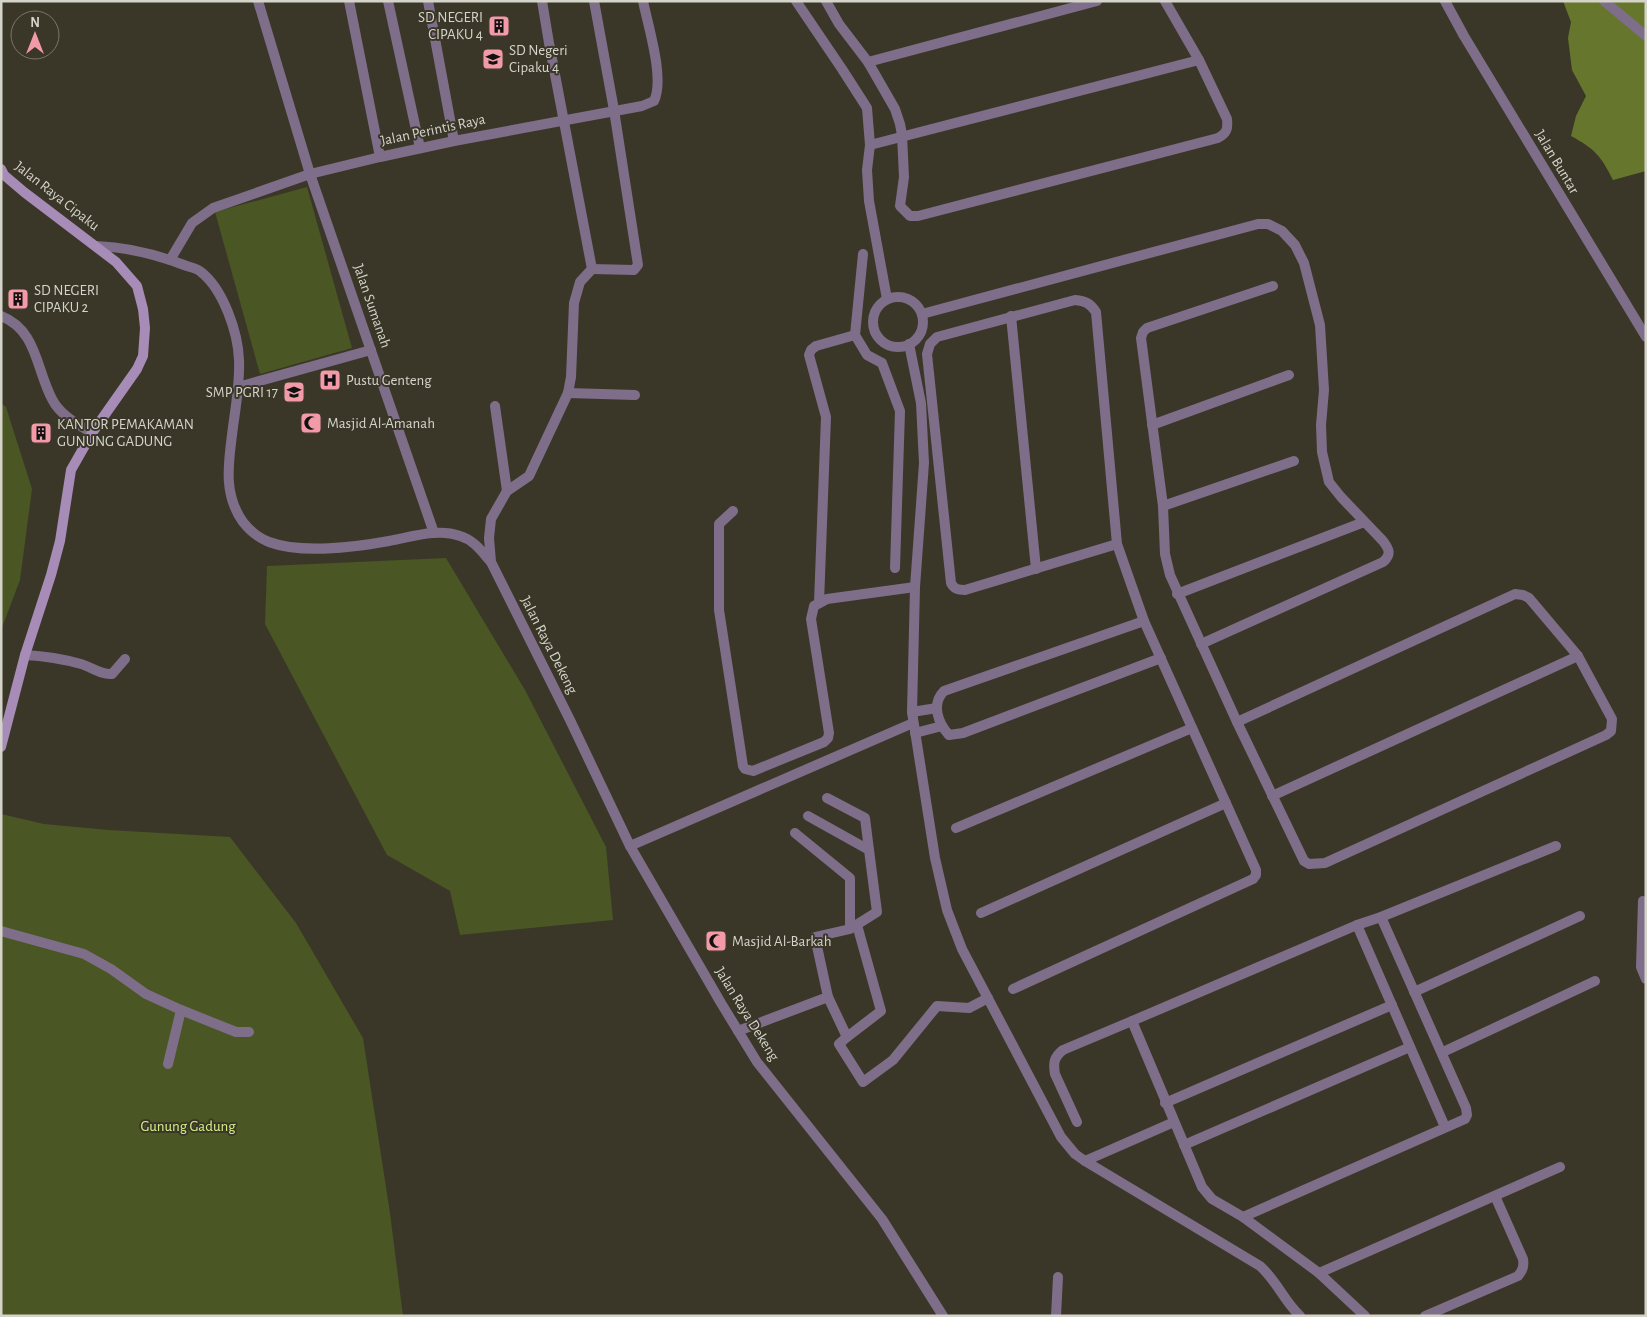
<svg xmlns="http://www.w3.org/2000/svg" width="1647" height="1317" font-family="'Alegreya Sans',sans-serif">
<style>
.green{fill:#4a5623}
.forest{fill:#66772d}
.lines{fill:none;stroke-linecap:round;stroke-linejoin:round}
.street{stroke:#7e6e89;stroke-width:10}
.secondary{stroke:#a68cb7;stroke-width:10}
.labels{text-anchor:middle;dominant-baseline:central;stroke-width:4;stroke-linejoin:round;paint-order:stroke}
.poi-label{font-size:15px;fill:#d5d4ca;stroke:#3a3728;text-anchor:start}
.street-label{font-size:15px;fill:#d5d4ca;stroke:#3a3728}
.park-label{font-size:15px;fill:#d5ef88;stroke:#3a3728}
</style>
<rect width="100%" height="100%" fill="#3a3728"/>
<g class="green">
<path d="M 307,187 L 352,348 L 260,374 L 215,212 Z"/>
<path d="M 1,403 L 6,407 L 32,489 L 20,580 L 1,630 Z"/>
<path d="M 446,558 L 525,690 L 606,847 L 613,920 L 460,935 L 450,891 L 387,855 L 265,624 L 267,566 Z"/>
<path d="M 1,814 L 44,824 L 109,830 L 230,837 L 296,923 L 363,1038 L 390,1213 L 403,1316 L 1,1316 Z"/>
</g>
<path class="forest" d="M 1563,1 L 1646,1 L 1646,171 L 1613,180 C 1601,156 1595,149 1571,136 L 1576,116 L 1586,96 L 1572,70 L 1568,38 L 1571,22 Z"/>
<g class="lines">
<g class="street">
<path d="M 258,1 L 310,174 L 434,533"/>
<path d="M 349,1 L 380,157"/>
<path d="M 388,1 L 420,148"/>
<path d="M 428,1 L 454,141"/>
<path d="M 796,1 L 842,69 L 867,108 L 870,145 L 867,170 L 869,201 L 887,299"/>
<path d="M 826,1 L 839,24 L 868,62 L 895,109 L 900,124 L 902,135 L 904,177 L 900,206 L 910,216 L 918,216 L 1218,138 C 1227,133 1228,129 1227,119 L 1199,60 L 1165,1"/>
<path d="M 1445,1 L 1464,36 L 1646,337"/>
<path d="M 1604,1 L 1646,36"/>
<path d="M 868,62 L 1097,1"/>
<path d="M 870,145 L 1199,60"/>
<path d="M 96,246 C 127,247 155,254 184,265 C 189,267 197,268 201,272 C 223,289 238,332 239,360 C 240,382 236,405 233,427 C 229,460 222,493 243,522 C 250,531 259,538 269,542 C 301,554 356,547 389,541 C 412,537 437,528 460,536 C 474,540 482,552 491,562 L 570,720 L 630,846 L 721,1003 L 757,1062 L 882,1219 L 943,1316"/>
<path d="M 863,254 L 855,335 L 867,355 L 882,363 L 900,411 L 895,568"/>
<path d="M 170,260 L 192,223 L 213,208 L 310,174 L 380,157 L 454,141 L 642,106 L 654,101 C 665,79 648,26 643,1"/>
<path d="M 592,269 L 634,270 L 638,265 L 614,110 L 594,1"/>
<circle cx="898" cy="322" r="25"/>
<path d="M 922,314 L 1258,224 L 1268,224 L 1282,231 L 1295,245 L 1304,263 L 1320,325 L 1324,390 L 1321,425 L 1322,452 L 1329,482 L 1341,497 L 1383,541 C 1389,549 1392,554 1383,562 L 1201,644"/>
<path d="M 1,316 C 37,330 36,369 52,399 C 60,415 77,424 92,433"/>
<path d="M 1011,316 L 1036,569"/>
<path d="M 909,344 L 921,403 L 924,463 L 915,587 L 912,712 L 935,858 L 947,910 L 962,949 L 1061,1137 L 1075,1154 L 1085,1161 L 1260,1266 C 1277,1281 1284,1301 1300,1316"/>
<path d="M 238,387 L 371,350"/>
<path d="M 568,393 L 635,395"/>
<path d="M 495,406 L 507,491"/>
<path d="M 1152,425 L 1289,375"/>
<path d="M 1163,506 L 1294,461"/>
<path d="M 733,511 L 719,524 L 719,610 L 743,766 L 745,769 L 753,771 L 824,742 L 828,738 L 829,733 L 811,619 L 814,606 L 827,599 L 915,587"/>
<path d="M 491,562 L 489,538 L 491,519 L 507,491 L 529,476 L 568,393 L 571,377 L 574,303 L 580,282 L 592,269 L 549,43 L 542,1"/>
<path d="M 1177,594 L 1364,522"/>
<path d="M 1515,594 L 1523,595 L 1529,598 L 1578,656 L 1612,719 L 1611,731 L 1606,735 L 1325,863 L 1309,864 L 1304,861 L 1237,722 Z"/>
<path d="M 819,603 L 826,417 L 809,355 L 811,350 L 816,346 L 855,335"/>
<path d="M 1144,621 L 944,691 C 931,704 938,723 949,735 L 963,733 L 1161,658"/>
<path d="M 25,655 C 44,656 63,659 81,664 C 91,667 101,675 112,674 L 125,659"/>
<path d="M 912,712 L 937,708"/>
<path d="M 1237,722 L 1170,575 L 1165,554 L 1163,506 L 1141,338 L 1143,332 L 1147,328 L 1273,286"/>
<path d="M 915,733 L 942,726"/>
<path d="M 1272,796 L 1578,656"/>
<path d="M 827,798 L 865,818 L 869,850"/>
<path d="M 808,816 L 869,850 L 877,912 L 853,927"/>
<path d="M 956,828 L 1192,728"/>
<path d="M 630,846 L 913,723"/>
<path d="M 1643,901 L 1641,967 L 1646,979"/>
<path d="M 981,913 L 1226,803"/>
<path d="M 1357,925 L 1445,1127"/>
<path d="M 1,931 L 84,954 L 111,969 L 146,994 L 181,1010 L 168,1064"/>
<path d="M 1013,989 L 1253,879 L 1256,875 L 1256,870 L 1144,621 L 1117,544 L 1096,312 C 1090,303 1085,301 1075,300 L 937,337 L 930,344 L 927,354 L 951,583 C 954,589 958,590 965,590 L 1117,544"/>
<path d="M 1414,992 L 1580,916"/>
<path d="M 828,997 L 847,1037 L 881,1011 L 857,925"/>
<path d="M 181,1010 L 236,1032 L 249,1032"/>
<path d="M 738,1031 L 828,997 L 815,937 L 850,929 L 850,878 L 795,833"/>
<path d="M 847,1037 L 839,1044 L 863,1082 L 893,1060 L 937,1006 L 969,1008 L 988,998"/>
<path d="M 1443,1052 L 1595,981"/>
<path d="M 1165,1103 L 1392,1005"/>
<path d="M 1077,1122 L 1055,1074 C 1053,1063 1054,1057 1063,1050 L 1132,1021"/>
<path d="M 1184,1145 L 1410,1047"/>
<path d="M 1085,1161 L 1174,1122"/>
<path d="M 1243,1217 L 1465,1119 L 1467,1115 L 1466,1108 L 1381,917"/>
<path d="M 1319,1273 L 1560,1167"/>
<path d="M 1056,1316 L 1058,1277"/>
<path d="M 1365,1316 L 1319,1273 L 1243,1217 L 1212,1199 L 1202,1187 L 1132,1021 L 1357,925 L 1381,917 L 1556,846"/>
<path d="M 1425,1316 L 1518,1276 C 1523,1270 1524,1266 1523,1259 L 1495,1196"/>
</g>
<path class="secondary" d="M 1,169 L 4,175 L 24,192 L 116,262 L 137,286 L 143,309 L 145,328 L 143,356 L 137,369 L 92,433 L 71,470 L 60,541 L 51,575 L 25,655 L 1,747"/>
</g>
<defs>
<g id="building-square" transform="scale(1.125)"><rect x="-9" y="-9" width="18" height="18" rx="4" fill="#f39aa8" stroke="#3a3728"/><path d="M-4-6H4V6H1V3H-1V6H-4ZM-2.5-4.3h1.7v1.8h-1.7ZM.8-4.3h1.7v1.8H.8ZM-2.5-1h1.7V.8h-1.7ZM.8-1h1.7V.8H.8Z" fill="#111"/></g>
<g id="school-square" transform="scale(1.125)"><rect x="-9" y="-9" width="18" height="18" rx="4" fill="#f39aa8" stroke="#3a3728"/><path d="M0-5L7-2L0 1L-7-2ZM-4 1L0 2.5L4 1V4Q0 6-4 4Z" fill="#111"/></g>
<g id="hospital-square" transform="scale(1.125)"><rect x="-9" y="-9" width="18" height="18" rx="4" fill="#f39aa8" stroke="#3a3728"/><path d="M-5-5h3v3.5h4V-5h3V5h-3V1.5h-4V5h-3Z" fill="#111"/></g>
<g id="mosque-square" transform="scale(1.125)"><rect x="-9" y="-9" width="18" height="18" rx="4" fill="#f39aa8" stroke="#3a3728"/><path d="M3.5-4.9A6 6 0 1 0 3.5 4.9A5 5 0 1 1 3.5-4.9Z" fill="#111"/></g>
</defs>
<g fill-rule="evenodd">
<use href="#building-square" x="499" y="26"/>
<use href="#school-square" x="493" y="59"/>
<use href="#building-square" x="18" y="299"/>
<use href="#hospital-square" x="330" y="380"/>
<use href="#school-square" x="294" y="392"/>
<use href="#mosque-square" x="311" y="423"/>
<use href="#building-square" x="41" y="433"/>
<use href="#mosque-square" x="716" y="941"/>
</g>
<g class="labels">
<g class="poi-label">
<text x="483" y="17" text-anchor="end">SD NEGERI<tspan x="483" dy="17">CIPAKU 4</tspan></text>
<text x="509" y="50">SD Negeri<tspan x="509" dy="17">Cipaku 4</tspan></text>
<text x="34" y="290">SD NEGERI<tspan x="34" dy="17">CIPAKU 2</tspan></text>
<text x="346" y="380">Pustu Genteng</text>
<text x="278" y="392" text-anchor="end">SMP PGRI 17</text>
<text x="327" y="423">Masjid Al-Amanah</text>
<text x="57" y="424">KANTOR PEMAKAMAN<tspan x="57" dy="17">GUNUNG GADUNG</tspan></text>
<text x="732" y="941">Masjid Al-Barkah</text>
</g>
<g class="street-label">
<text transform="translate(433 130) rotate(-12)">Jalan Perintis Raya</text>
<text transform="translate(1557 162) rotate(59)">Jalan Buntar</text>
<text transform="translate(57 196) rotate(38)">Jalan Raya Cipaku</text>
<text transform="translate(372 306) rotate(71)">Jalan Sumanah</text>
<text transform="translate(549 645) rotate(63)">Jalan Raya Dekeng</text>
<text transform="translate(747 1014) rotate(58)">Jalan Raya Dekeng</text>
</g>
<g class="park-label">
<text x="188" y="1126">Gunung Gadung</text>
</g>
</g>
<rect width="1647" height="1317" fill="none" stroke="#d5d4ca" stroke-width="5"/>
<g transform="translate(35 35)"><circle r="24" fill="#3a3728" stroke="#787669"/>
<path d="M0-4L9 19L0 12L-9 19Z" fill="#f39aa8"/>
<text y="-8" font-size="14" font-weight="bold" text-anchor="middle" fill="#d5d4ca">N</text>
</g>
</svg>
